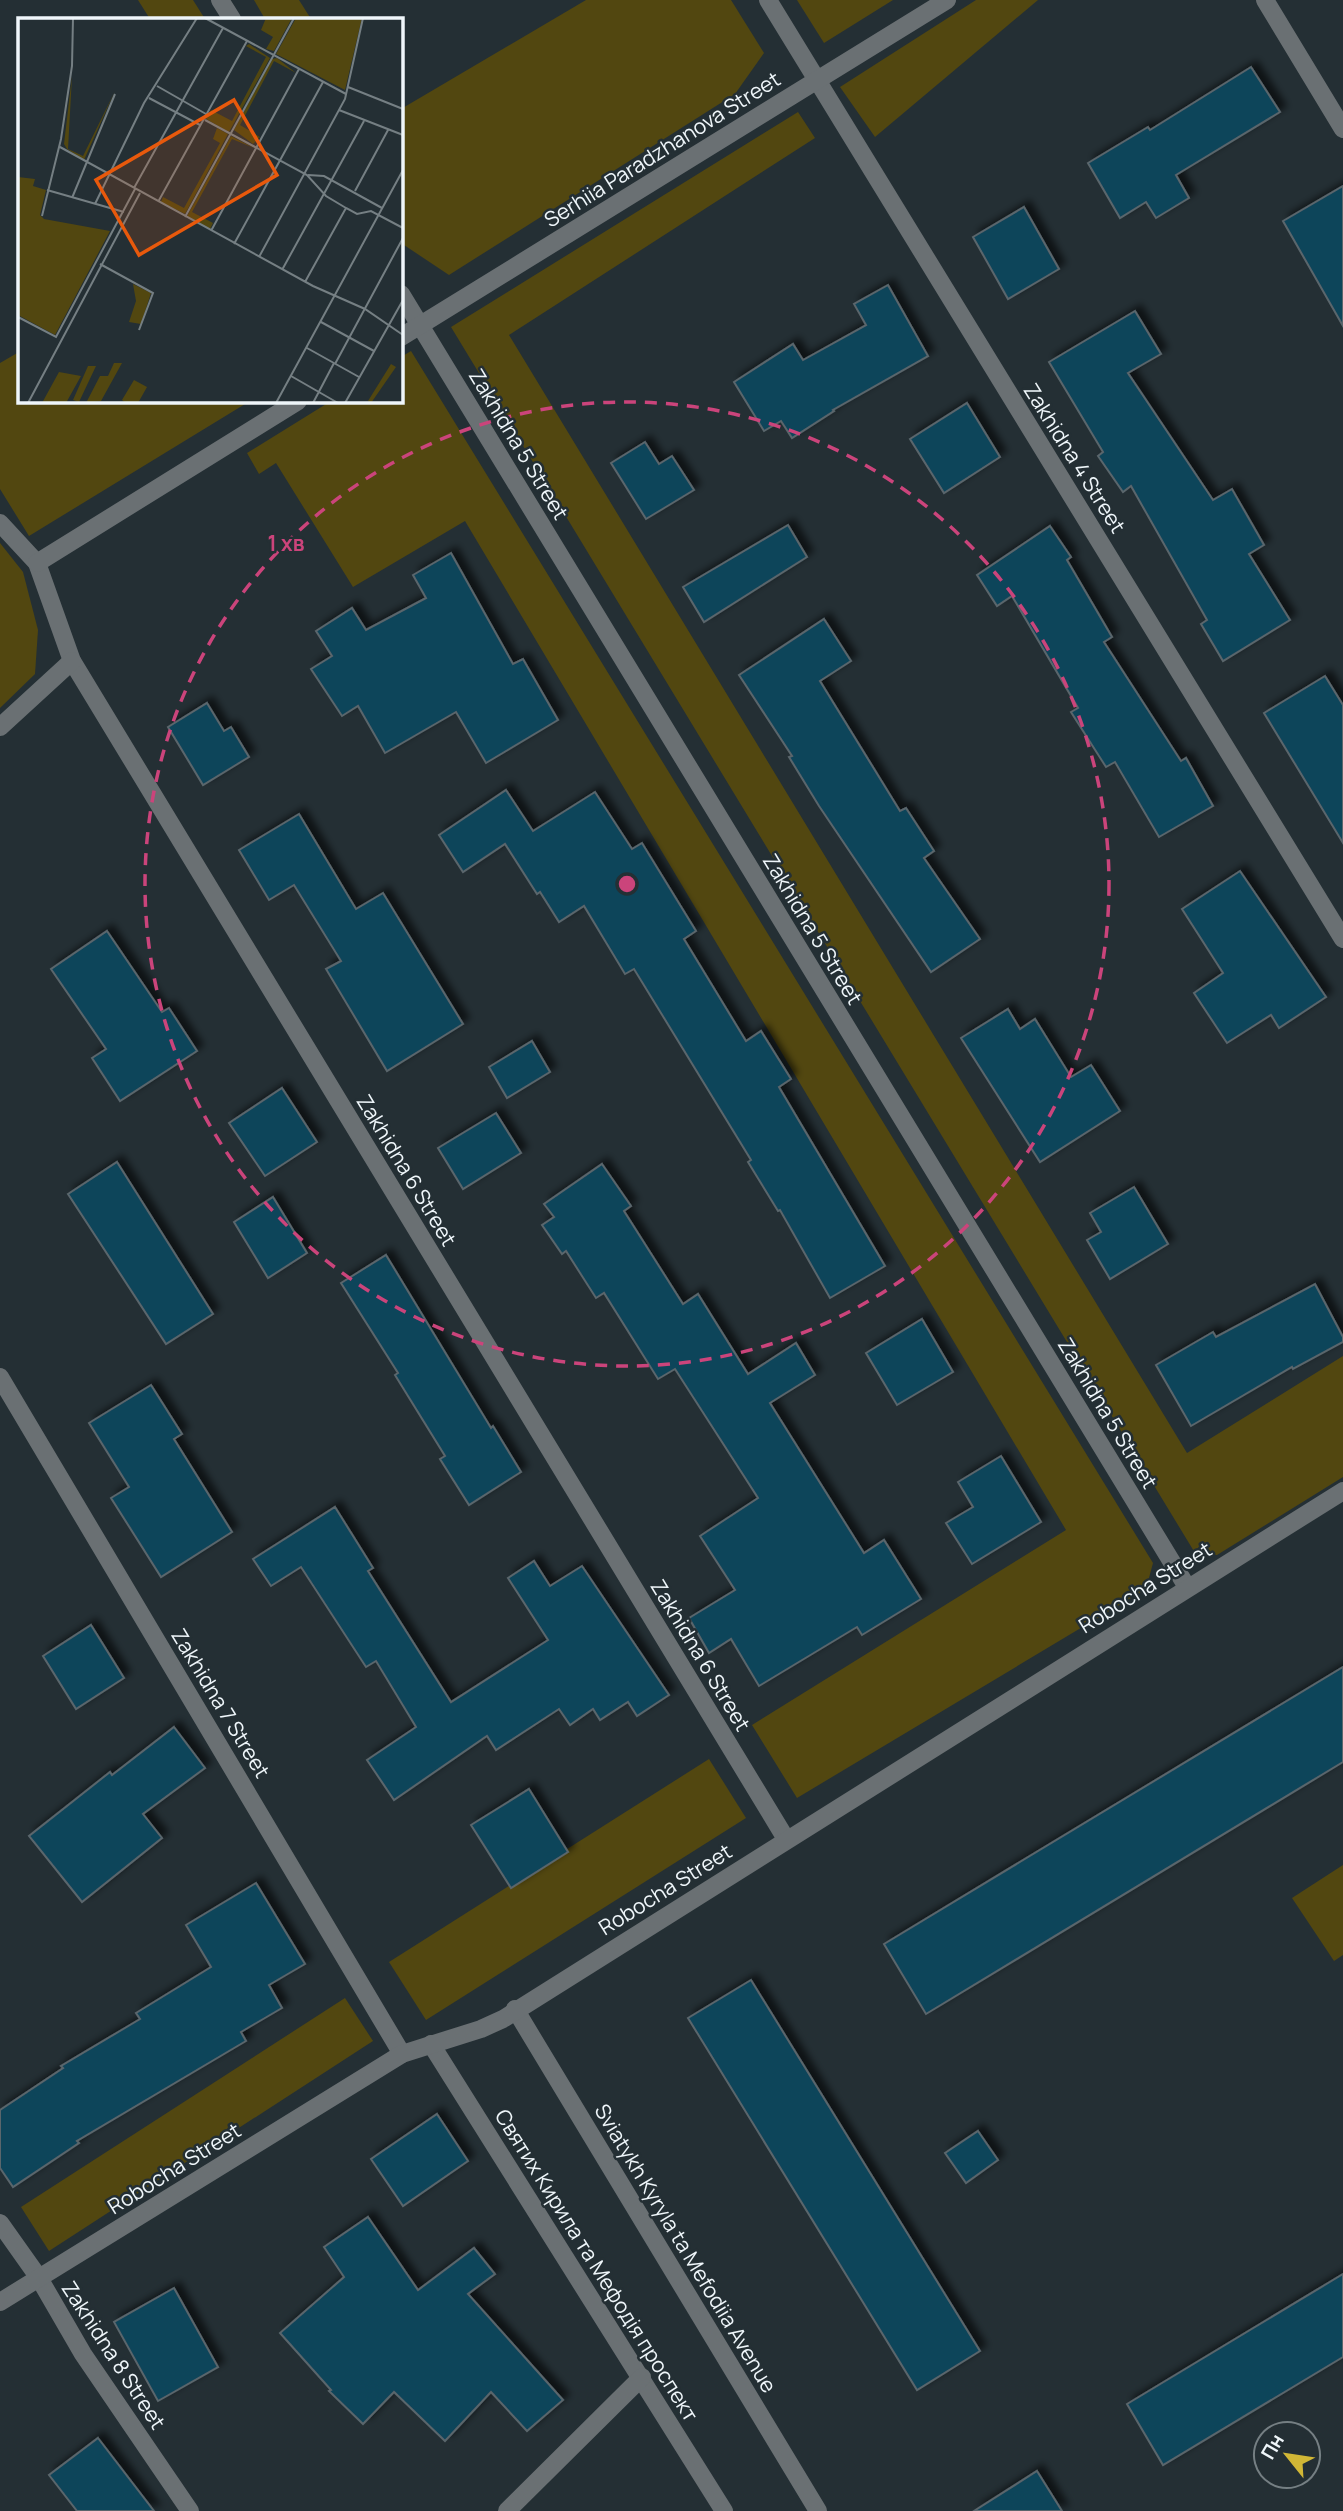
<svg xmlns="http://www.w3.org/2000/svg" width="1343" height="2511" font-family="Manrope,sans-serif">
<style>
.green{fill:#524710}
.building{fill:#11445a;stroke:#5a666c;stroke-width:2;filter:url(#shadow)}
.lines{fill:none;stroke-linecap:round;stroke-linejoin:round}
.minor{stroke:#6a7073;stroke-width:18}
.ring{fill:none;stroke:#cb447b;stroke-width:3.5;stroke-dasharray:12 9}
.labels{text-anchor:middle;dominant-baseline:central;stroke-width:5;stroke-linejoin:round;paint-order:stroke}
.street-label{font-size:21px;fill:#eff6fa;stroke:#242f34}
.inset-road{fill:none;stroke:#757f83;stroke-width:2}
.view{fill:#e8590c;fill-opacity:0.15;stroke:#e8590c;stroke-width:3.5}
.inset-edge{fill:none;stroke:#eff6fa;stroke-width:3.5}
.centre{fill:#cb447b;stroke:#242f34;stroke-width:3.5}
.ring-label{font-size:21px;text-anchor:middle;font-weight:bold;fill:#cb447b;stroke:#242f34;stroke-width:5;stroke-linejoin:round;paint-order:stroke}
</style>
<defs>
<filter id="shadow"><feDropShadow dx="6" dy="-6" stdDeviation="3.5" flood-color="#0009"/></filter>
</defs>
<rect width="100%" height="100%" fill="#242f34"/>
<g class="green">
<path d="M 138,0 L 193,0 L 205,19 L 150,19 Z"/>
<path d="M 254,0 L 299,0 L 311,19 L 265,19 Z"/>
<path d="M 586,0 L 731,0 L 764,53 L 735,94 L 449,275 L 404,245 L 401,240 L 401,109 Z"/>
<path d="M 797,0 L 893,0 L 824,43 Z"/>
<path d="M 976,0 L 1038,0 L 875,137 L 840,87 Z"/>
<path d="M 798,112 L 815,138 L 509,335 L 1187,1453 L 1343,1356 L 1343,1477 L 1217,1555 L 1195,1553 L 451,327 Z"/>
<path d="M 411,351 L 1153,1563 L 1146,1589 L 797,1798 L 752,1725 L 1066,1530 L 465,521 L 353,587 L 276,463 L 259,474 L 247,453 L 331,401 L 401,401 L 401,357 Z"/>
<path d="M 19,352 L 19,401 L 250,401 L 29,536 L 0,489 L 0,363 Z"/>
<path d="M 0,543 L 23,572 L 38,630 L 35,674 L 0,708 Z"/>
<path d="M 709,1759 L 746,1818 L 426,2020 L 389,1962 Z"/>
<path d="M 1343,1865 L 1343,1955 L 1334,1961 L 1292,1898 Z"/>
<path d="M 345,1998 L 373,2041 L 49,2251 L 21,2207 Z"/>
</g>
<g class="building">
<path d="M 1251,67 L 1280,112 L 1176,175 L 1189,198 L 1156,218 L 1146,202 L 1120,218 L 1088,163 L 1148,127 L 1150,130 Z"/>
<path d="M 1343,186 L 1343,326 L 1283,221 Z"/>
<path d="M 1024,207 L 1059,269 L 1008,299 L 973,237 Z"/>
<path d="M 888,285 L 928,356 L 833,410 L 834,411 L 792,438 L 781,421 L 764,431 L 734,382 L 793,344 L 803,360 L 866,325 L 854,304 Z"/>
<path d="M 1135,311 L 1161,354 L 1128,373 L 1213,500 L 1232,489 L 1264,545 L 1249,554 L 1290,620 L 1223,661 L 1201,624 L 1207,620 L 1131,486 L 1123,492 L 1098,456 L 1103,452 L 1049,362 Z"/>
<path d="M 967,403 L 1000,457 L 944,493 L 910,439 Z"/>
<path d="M 645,442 L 659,464 L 672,456 L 694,490 L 646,519 L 611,463 Z"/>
<path d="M 788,525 L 807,557 L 704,622 L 683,587 Z"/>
<path d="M 1050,526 L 1071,557 L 1067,560 L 1112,637 L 1104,642 L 1181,761 L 1186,758 L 1213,806 L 1159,837 L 1115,762 L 1106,767 L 1071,712 L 1078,708 L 1012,596 L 997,606 L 977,575 Z"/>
<path d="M 451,553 L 513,664 L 523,659 L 558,720 L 486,763 L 456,712 L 385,753 L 358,706 L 342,716 L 311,669 L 332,656 L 316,631 L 352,608 L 366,630 L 426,598 L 413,575 Z"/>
<path d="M 824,619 L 851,661 L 820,681 L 900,811 L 906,808 L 934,851 L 924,858 L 980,939 L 931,972 L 819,806 L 789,757 L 792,756 L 739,675 Z"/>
<path d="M 1325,676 L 1343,705 L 1343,843 L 1264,713 Z"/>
<path d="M 207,703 L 224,731 L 231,727 L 249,757 L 203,785 L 168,727 Z"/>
<path d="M 506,790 L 533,831 L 595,792 L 632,849 L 642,843 L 696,931 L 684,939 L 746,1041 L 761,1031 L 791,1079 L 779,1087 L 885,1266 L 830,1298 L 780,1210 L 778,1211 L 748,1162 L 751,1160 L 634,969 L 625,974 L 584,906 L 559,922 L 540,892 L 537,894 L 505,844 L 463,872 L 439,835 Z"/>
<path d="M 299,814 L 356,909 L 383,893 L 463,1024 L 387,1071 L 326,969 L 341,961 L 294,885 L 269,900 L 239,850 Z"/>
<path d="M 1240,871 L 1326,997 L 1279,1028 L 1271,1015 L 1227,1043 L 1194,993 L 1223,973 L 1182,909 Z"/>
<path d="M 107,931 L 162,1012 L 169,1008 L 197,1051 L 120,1101 L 92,1058 L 106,1049 L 51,969 Z"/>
<path d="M 1008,1009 L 1020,1029 L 1035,1019 L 1071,1077 L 1091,1065 L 1120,1111 L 1040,1162 L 961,1038 Z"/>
<path d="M 532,1041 L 550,1072 L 507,1098 L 489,1067 Z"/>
<path d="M 282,1088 L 317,1142 L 265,1176 L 229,1123 Z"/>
<path d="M 496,1113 L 521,1153 L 463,1189 L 438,1148 Z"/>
<path d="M 117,1162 L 213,1314 L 166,1344 L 68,1194 Z"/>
<path d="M 602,1164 L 631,1206 L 624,1211 L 683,1304 L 698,1294 L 748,1374 L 796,1343 L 815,1375 L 770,1403 L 864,1553 L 884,1540 L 921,1599 L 862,1635 L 857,1627 L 759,1686 L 731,1639 L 709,1653 L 689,1618 L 735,1590 L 700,1536 L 758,1498 L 675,1369 L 658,1379 L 604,1293 L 596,1298 L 566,1251 L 562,1254 L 542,1225 L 554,1217 L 544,1204 Z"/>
<path d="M 1134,1187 L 1168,1244 L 1110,1279 L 1087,1240 L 1101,1232 L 1090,1213 Z"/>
<path d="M 273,1197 L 307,1253 L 268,1278 L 234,1222 Z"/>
<path d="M 386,1255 L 491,1428 L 493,1426 L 521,1472 L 469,1505 L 440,1459 L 445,1456 L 395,1375 L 398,1373 L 341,1283 Z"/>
<path d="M 1315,1284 L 1343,1337 L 1343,1342 L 1293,1369 L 1292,1367 L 1191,1426 L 1156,1365 L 1213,1332 L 1216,1337 Z"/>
<path d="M 922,1319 L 953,1372 L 897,1405 L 866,1353 Z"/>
<path d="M 151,1385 L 182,1434 L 174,1439 L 232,1532 L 161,1577 L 111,1498 L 129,1487 L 89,1423 Z"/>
<path d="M 1001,1456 L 1041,1522 L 972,1564 L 946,1523 L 973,1507 L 958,1482 Z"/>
<path d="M 335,1507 L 373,1568 L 368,1571 L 451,1702 L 548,1640 L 508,1578 L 534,1561 L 550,1586 L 582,1566 L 669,1695 L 637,1716 L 628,1702 L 600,1720 L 593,1709 L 570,1725 L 559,1709 L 496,1750 L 487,1736 L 394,1800 L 367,1760 L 416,1727 L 376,1661 L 366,1667 L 301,1567 L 271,1586 L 253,1559 Z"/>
<path d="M 91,1625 L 124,1678 L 76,1709 L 43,1656 Z"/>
<path d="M 1343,1667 L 1343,1762 L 926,2014 L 884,1944 Z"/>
<path d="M 174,1727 L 205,1768 L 143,1814 L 162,1838 L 82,1902 L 29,1836 L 110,1772 L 112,1775 Z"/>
<path d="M 529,1789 L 568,1852 L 511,1888 L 471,1825 Z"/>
<path d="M 256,1883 L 305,1964 L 269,1985 L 282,2008 L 241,2032 L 246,2041 L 77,2141 L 79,2143 L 13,2187 L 0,2168 L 0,2110 L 63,2068 L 61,2066 L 140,2019 L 136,2013 L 211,1967 L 186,1925 Z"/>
<path d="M 751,1980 L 980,2351 L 917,2390 L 688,2018 Z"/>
<path d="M 437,2114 L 468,2161 L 403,2206 L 371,2159 Z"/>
<path d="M 978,2131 L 998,2160 L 966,2183 L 945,2153 Z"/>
<path d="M 368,2217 L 418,2290 L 474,2248 L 495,2274 L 468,2294 L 563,2400 L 527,2431 L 491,2392 L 445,2441 L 394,2392 L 363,2424 L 329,2391 L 331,2390 L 280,2333 L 344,2277 L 324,2247 Z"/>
<path d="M 1343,2274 L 1343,2357 L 1163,2465 L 1127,2404 Z"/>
<path d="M 174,2288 L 218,2367 L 158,2401 L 114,2322 Z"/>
<path d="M 98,2438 L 154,2511 L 77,2511 L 49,2475 Z"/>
<path d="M 1037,2471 L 1062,2511 L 974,2511 Z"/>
</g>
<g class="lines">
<g class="minor">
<path d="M 220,0 L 232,19"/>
<path d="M 768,0 L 1343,939"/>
<path d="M 1265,0 L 1343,129"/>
<path d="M 401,294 L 1187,1587"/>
<path d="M 401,337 L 947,0"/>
<path d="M 0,523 L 37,563 L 72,661 L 786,1839"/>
<path d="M 37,563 L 298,401"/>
<path d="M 0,727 L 72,661"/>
<path d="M 0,1377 L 402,2054"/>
<path d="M 515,2009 L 818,2511"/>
<path d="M 431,2044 L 724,2511"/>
<path d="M 0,2223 L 39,2278 L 83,2354 L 190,2511"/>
<path d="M 0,2302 L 402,2054 L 481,2029 L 503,2019 L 1343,1491"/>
<path d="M 507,2511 L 642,2377"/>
</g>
</g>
<circle class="ring" cx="627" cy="884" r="482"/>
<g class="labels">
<g class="street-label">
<text transform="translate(662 149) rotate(-32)">Serhiia Paradzhanova Street</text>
<text transform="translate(519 444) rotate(59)">Zakhidna 5 Street</text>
<text transform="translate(1075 458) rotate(58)">Zakhidna 4 Street</text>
<text transform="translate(813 929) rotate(59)">Zakhidna 5 Street</text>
<text transform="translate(407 1170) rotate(59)">Zakhidna 6 Street</text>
<text transform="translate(1108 1413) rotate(59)">Zakhidna 5 Street</text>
<text transform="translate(1145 1587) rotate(-32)">Robocha Street</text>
<text transform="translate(701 1655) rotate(59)">Zakhidna 6 Street</text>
<text transform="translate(221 1703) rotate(59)">Zakhidna 7 Street</text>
<text transform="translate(665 1889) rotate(-32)">Robocha Street</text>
<text transform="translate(174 2168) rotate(-32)">Robocha Street</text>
<text transform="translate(686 2248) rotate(59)">Sviatykh Kyryla ta Mefodiia Avenue</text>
<text transform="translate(597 2265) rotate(58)">Святих Кирила та Мефодія проспект</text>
<text transform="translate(114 2355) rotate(57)">Zakhidna 8 Street</text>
</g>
</g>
<g transform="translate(18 18)">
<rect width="385" height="385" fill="#242f34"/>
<path d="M 248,0 L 274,0 L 256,33 L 248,31 L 255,19 L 243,12 ZM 278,0 L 344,0 L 327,72 L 258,36 ZM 231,26 L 252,40 L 211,114 L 188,101 L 193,92 L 214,103 L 248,39 L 228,28 ZM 259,40 L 278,55 L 256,43 L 222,107 L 242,119 L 235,126 L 216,112 L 254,41 ZM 54,58 L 50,131 L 65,138 L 97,73 L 66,142 L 49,131 L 46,126 ZM 199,110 L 210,116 L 167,196 L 143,184 L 145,179 L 166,190 L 202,125 L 195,121 ZM 213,118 L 236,130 L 214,121 L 174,194 L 195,205 L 192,211 L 169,198 ZM 0,159 L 17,161 L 15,168 L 28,172 L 22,197 L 26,201 L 92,213 L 37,317 L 0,297 ZM 115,266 L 133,275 L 123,306 L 111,304 L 118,283 ZM 96,345 L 104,345 L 83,383 L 68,385 L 82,358 L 90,358 ZM 373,346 L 378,349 L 353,385 L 350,383 ZM 70,348 L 78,348 L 61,384 L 55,382 ZM 41,354 L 63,358 L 48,385 L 24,385 ZM 116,362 L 129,369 L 120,385 L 108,385 L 104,382 Z" fill="#524710"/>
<path class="inset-road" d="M 187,0 L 328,76M 139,68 L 188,96M 330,69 L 385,91M 131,80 L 182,107M 321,92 L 385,117M 187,102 L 289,157 L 308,178 L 328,190 L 339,196 L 353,193 L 385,210M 42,129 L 295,268 L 347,291 L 385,317M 290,157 L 306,158 L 364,190M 116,170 L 205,10M 29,172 L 106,194M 337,173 L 370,112M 54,180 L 97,76M 140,184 L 229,23M 77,186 L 126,85 L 179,0M 24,198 L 43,121 L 54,48 L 55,0M 167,199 L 276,0M 193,213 L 281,51M 216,226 L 305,64M 241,239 L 327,81 L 345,0M 82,246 L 135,275 L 121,312M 264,252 L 346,103M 287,264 L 328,190M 0,299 L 38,319 L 117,171M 303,304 L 356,333M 289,330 L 341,359M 317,346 L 385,220M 273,358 L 320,385M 10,385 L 122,175M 258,385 L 385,152M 295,385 L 316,345M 327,385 L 385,282"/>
<path class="view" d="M 216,82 L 259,157 L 121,237 L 78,162 Z"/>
<rect width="385" height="385" class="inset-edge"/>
</g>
<circle cx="627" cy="884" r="10" class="centre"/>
<g class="ring-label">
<text x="286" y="551">1 хв</text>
</g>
<g transform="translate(1287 2455) rotate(300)"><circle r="33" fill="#242f34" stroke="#757f83" stroke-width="2"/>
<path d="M0-5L12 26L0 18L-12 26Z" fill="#d1b736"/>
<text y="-10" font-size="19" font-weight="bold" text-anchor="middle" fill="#eff6fa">Пн</text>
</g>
</svg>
